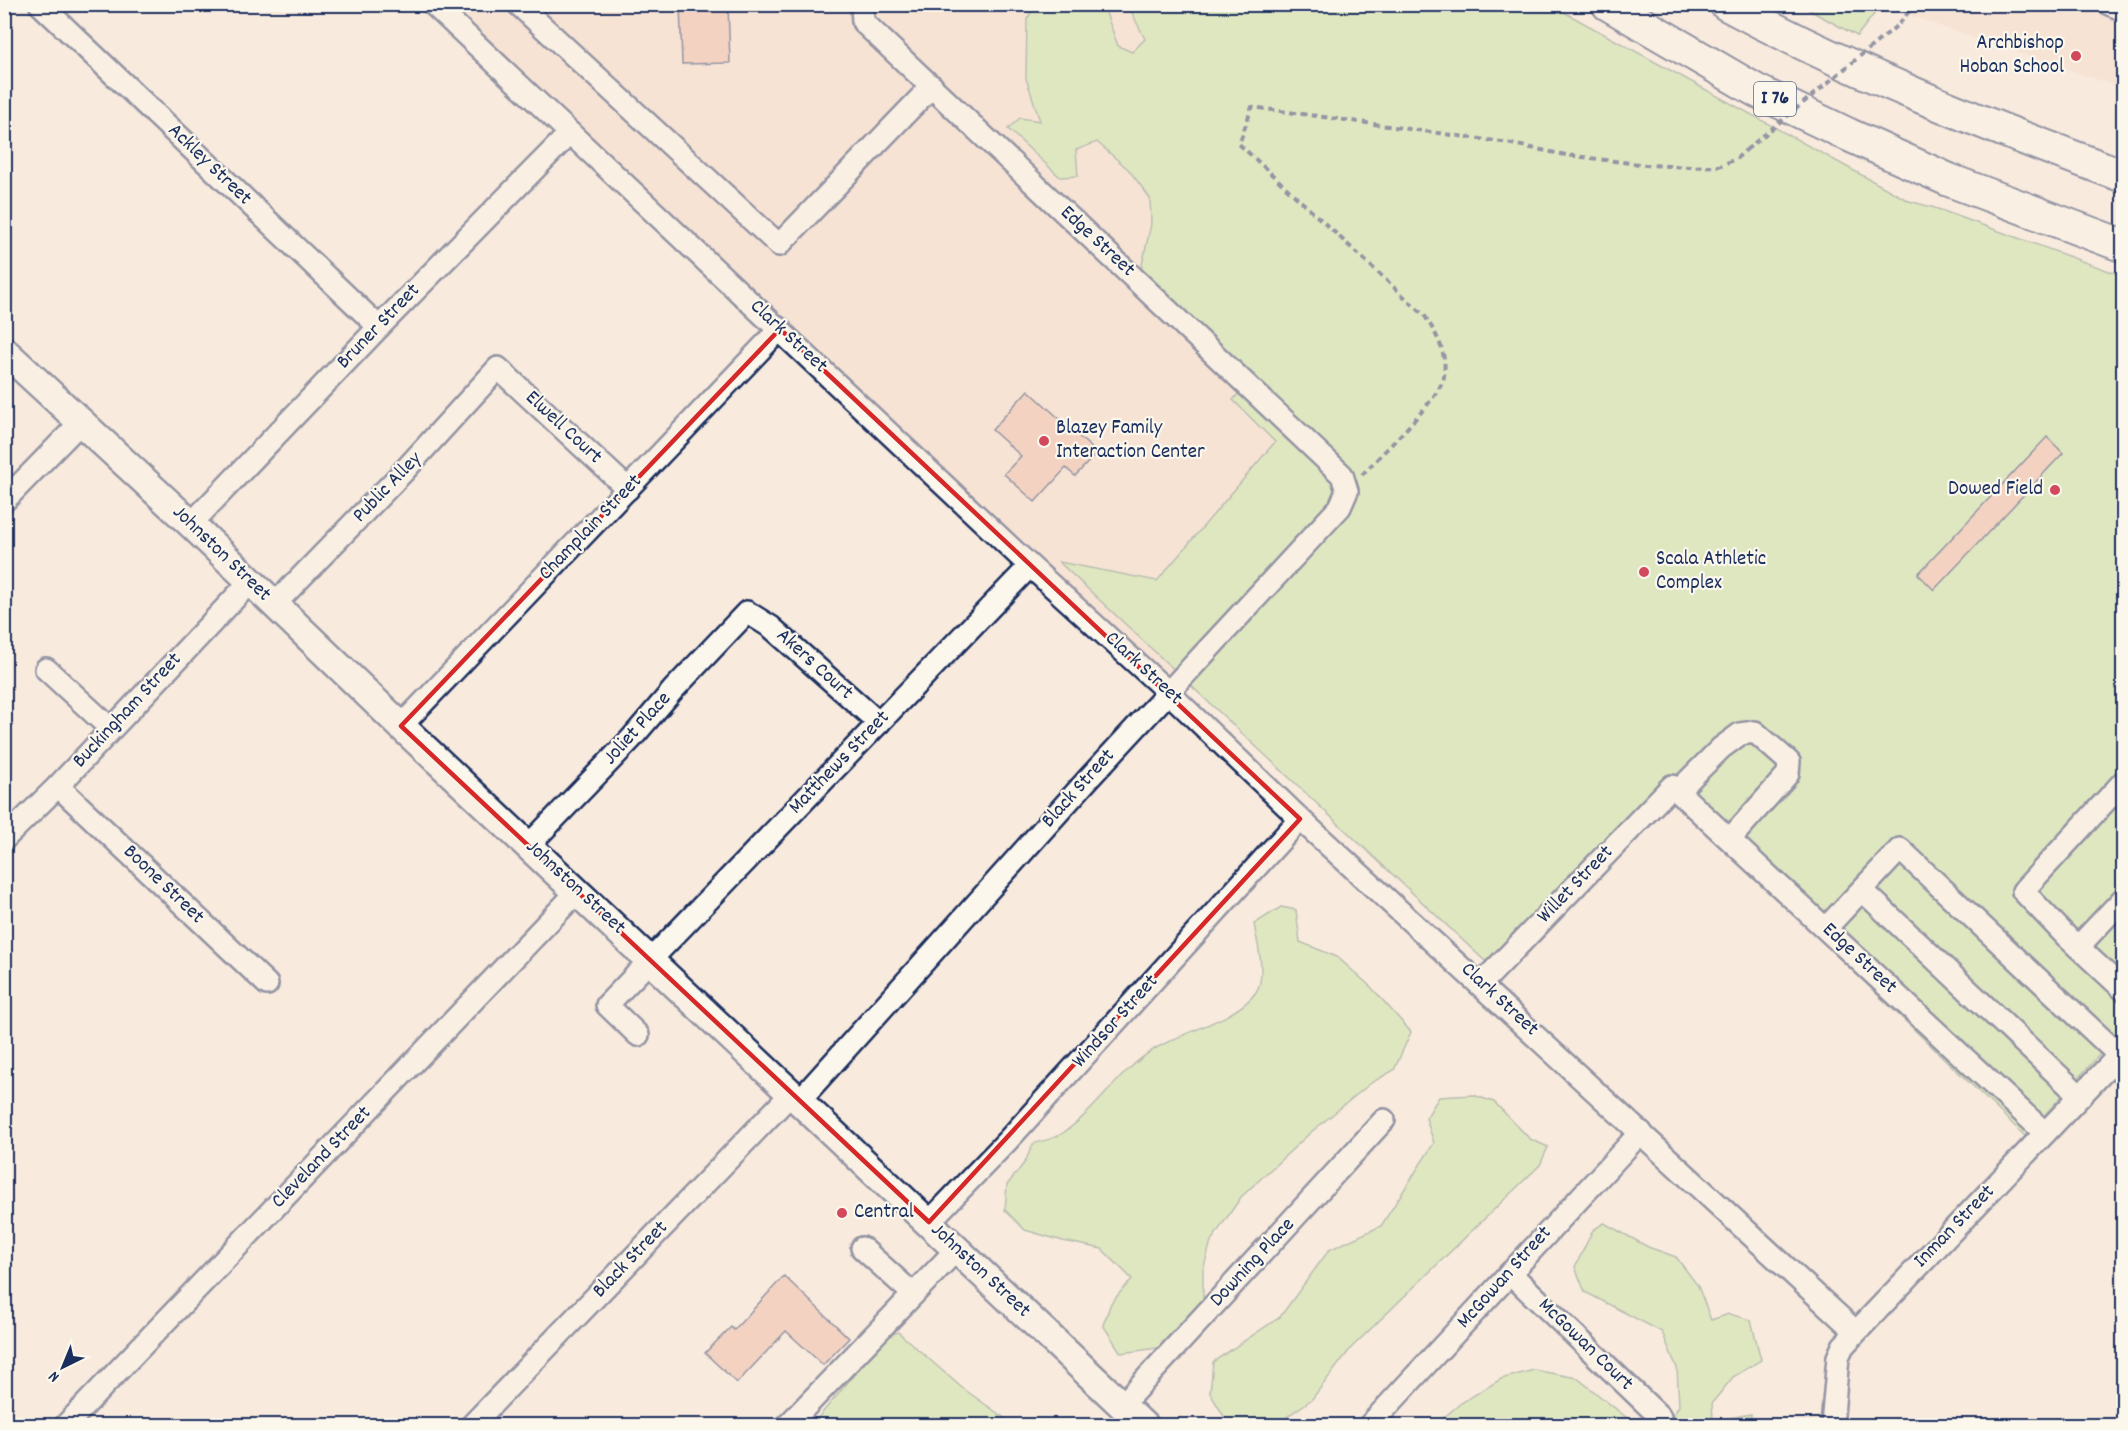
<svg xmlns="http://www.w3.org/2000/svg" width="2128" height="1430" font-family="Dekko,sans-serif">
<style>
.built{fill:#f5dbcb}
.green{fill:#c1e49e;stroke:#6e8a7e;stroke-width:1.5}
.building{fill:#edb7a0;stroke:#1b2f5e;stroke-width:1.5}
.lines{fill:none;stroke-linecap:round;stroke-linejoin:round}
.minor-casing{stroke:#1b2f5e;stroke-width:26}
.major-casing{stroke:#1b2f5e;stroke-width:32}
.highway-casing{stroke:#1b2f5e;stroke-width:36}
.path{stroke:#1b2f5e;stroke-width:4;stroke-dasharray:6 4.5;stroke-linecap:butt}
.minor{stroke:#fbf7ec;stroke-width:21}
.major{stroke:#fbf7ec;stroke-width:27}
.highway{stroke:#fbf7ec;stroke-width:32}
.path-bridge{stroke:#1b2f5e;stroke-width:4;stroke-dasharray:6 4.5;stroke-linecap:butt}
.marked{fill:none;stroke:#d62828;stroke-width:4.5;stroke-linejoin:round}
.poi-dot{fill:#d1495b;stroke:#fbf7ec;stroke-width:2}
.labels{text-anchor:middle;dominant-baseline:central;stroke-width:4.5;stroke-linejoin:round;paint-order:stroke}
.shield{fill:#fbf7ec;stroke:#5e6b89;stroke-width:1.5}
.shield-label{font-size:20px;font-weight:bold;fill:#1b2f5e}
.poi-label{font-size:21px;fill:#1b2f5e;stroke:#fbf7ec;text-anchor:start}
.street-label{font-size:21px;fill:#1b2f5e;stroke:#fbf7ec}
</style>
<rect width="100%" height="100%" fill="#f8eadd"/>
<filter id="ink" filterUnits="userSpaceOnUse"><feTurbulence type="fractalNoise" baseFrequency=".0167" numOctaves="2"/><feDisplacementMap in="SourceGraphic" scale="12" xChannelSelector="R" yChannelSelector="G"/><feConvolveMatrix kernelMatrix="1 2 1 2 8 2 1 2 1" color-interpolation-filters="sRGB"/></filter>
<g filter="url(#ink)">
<g class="built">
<path d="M 433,5 L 1203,5 L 1342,475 L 1168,692 Z"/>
<path d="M 1882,5 L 2123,5 L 2123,88 L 1934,24 Z"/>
</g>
<g class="green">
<path d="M 1036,5 L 1103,5 L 1118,46 L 1132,52 L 1145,39 L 1128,5 L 1551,5 L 1909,201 L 1935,208 L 2123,276 L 2123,1029 L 2025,1136 L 1661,787 L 1500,953 L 1485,961 L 1059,562 L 1157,581 L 1275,442 L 1233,400 L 1251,379 L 1140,274 L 1151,224 L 1150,198 L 1129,170 L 1097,142 L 1076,150 L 1078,176 L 1060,177 L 1008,129 L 1020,118 L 1040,121 L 1026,78 L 1027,19 Z"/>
<path d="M 1800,5 L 1881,5 L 1857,36 Z"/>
<path d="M 1281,907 L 1296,910 L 1300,942 L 1337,957 L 1371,987 L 1411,1032 L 1394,1070 L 1371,1083 L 1310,1133 L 1241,1197 L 1211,1241 L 1203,1270 L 1203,1299 L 1158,1348 L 1121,1353 L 1103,1325 L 1111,1303 L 1132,1279 L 1102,1249 L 1063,1241 L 1025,1230 L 1005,1210 L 1007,1185 L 1025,1162 L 1033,1144 C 1042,1141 1054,1139 1063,1133 C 1097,1110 1118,1072 1153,1050 C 1183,1031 1237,1020 1256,992 C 1267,976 1257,942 1254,924 Z"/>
<path d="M 1473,1095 L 1494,1102 L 1530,1139 L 1548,1147 L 1540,1165 L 1351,1348 L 1312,1399 L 1275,1425 L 1229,1425 L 1210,1393 L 1213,1362 L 1280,1317 L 1329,1250 L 1381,1226 L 1434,1143 L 1426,1118 L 1439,1097 Z"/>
<path d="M 1604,1223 L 1648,1247 L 1676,1257 L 1698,1286 L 1711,1320 L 1729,1314 L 1751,1320 L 1761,1360 L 1733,1377 L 1712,1403 L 1713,1421 L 1751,1414 L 1750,1425 L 1667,1425 L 1679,1406 L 1677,1368 L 1662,1332 L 1585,1292 L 1575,1267 L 1593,1230 Z"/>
<path d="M 898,1332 L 961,1387 L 1014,1425 L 811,1426 L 887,1336 Z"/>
<path d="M 1534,1370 L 1577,1378 L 1636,1425 L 1435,1425 L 1461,1403 L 1501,1379 Z"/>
</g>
<g class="building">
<path d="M 680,4 L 728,4 L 730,63 L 682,64 Z"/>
<path d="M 1028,390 L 1097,453 L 1075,476 L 1066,468 L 1035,502 L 1004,474 L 1021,456 L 992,430 Z"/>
<path d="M 2047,437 L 2063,453 L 1934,590 L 1918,574 Z"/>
<path d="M 784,1276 L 849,1338 L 823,1365 L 786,1331 L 737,1383 L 705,1353 L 731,1327 L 734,1330 Z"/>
</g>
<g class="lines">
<g class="minor-casing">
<g id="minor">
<path d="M 40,4 L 379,327"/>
<path d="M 433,4 L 1030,566 L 1168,692 L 1300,819 L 1855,1331"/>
<path d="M 518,4 L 779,245 L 932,86"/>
<path d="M 2109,4 L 2119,8 L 2122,4"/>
<path d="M 4,501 L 81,422"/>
<path d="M 191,524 L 379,327 L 570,133"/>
<path d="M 274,605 L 403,472 L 498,368 L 628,489"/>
<path d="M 46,669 L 111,729"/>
<path d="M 401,726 L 780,329"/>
<path d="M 2124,781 L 2023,891 L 2066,936 L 2124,990"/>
<path d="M 58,786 L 267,984"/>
<path d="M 1678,791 L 1721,748 L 1740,734 L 1755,732 L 1789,762 L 1788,774 L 1730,839"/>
<path d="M 4,839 L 58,786 L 250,582"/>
<path d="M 529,845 L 631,739 L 673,690 L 747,612 L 771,627 L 879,723"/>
<path d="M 1862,890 L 2080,1096"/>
<path d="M 1826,928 L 1900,849 L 2119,1055"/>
<path d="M 2078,947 L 2124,898"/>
<path d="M 1481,984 L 1672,786 L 2045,1133"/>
<path d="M 638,1035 L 607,1005 L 1030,566"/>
<path d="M 799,1101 L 1090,777 L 1340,507 L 1347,491 L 1342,475 L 863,22 L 862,4"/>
<path d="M 929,1222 L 1008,1140 L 1300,819"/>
<path d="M 862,1248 L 913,1294"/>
<path d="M 1510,1273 L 1660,1417"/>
<path d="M 1122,1405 L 1384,1120"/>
<path d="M 65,1426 L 578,891"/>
<path d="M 471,1426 L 791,1094"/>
<path d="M 787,1426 L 957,1249"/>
<path d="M 1369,1426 L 1641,1132"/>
<path d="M 1832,1426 L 1838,1357 L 1843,1346 L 2124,1050"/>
</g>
</g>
<g class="major-casing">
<path id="major" d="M 4,351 L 191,524 L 401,726 L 1144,1426"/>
</g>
<g class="highway-casing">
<g id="highway">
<path d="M 1608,4 L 1757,91 L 1849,135 L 1949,180 L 2124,246"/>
<path d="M 1726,4 C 1854,73 1988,126 2124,176"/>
</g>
</g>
<g class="path">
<path d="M 1899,24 L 1915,4"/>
<path d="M 1362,475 C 1378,457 1443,396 1444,376 C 1447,351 1437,336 1425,316 L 1239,144 L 1252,107 L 1502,142 L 1566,155 L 1646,165 L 1691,167 L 1719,166 L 1736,159 L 1746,150"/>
</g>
<use href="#minor" class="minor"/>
<use href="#major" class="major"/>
<use href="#highway" class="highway"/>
<path class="path-bridge" d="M 1746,150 L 1899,24"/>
</g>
</g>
<path d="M0 0H2128V1430H0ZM 780,329 L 1300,819 L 929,1222 L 401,726 Z" fill="#f8eadd" fill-opacity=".55" fill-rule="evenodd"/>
<path class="marked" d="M 780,329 L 1300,819 L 929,1222 L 401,726 Z"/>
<g class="poi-dot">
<circle cx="2076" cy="56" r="6"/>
<circle cx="1044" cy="441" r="6"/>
<circle cx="2055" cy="490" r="6"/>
<circle cx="1644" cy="572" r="6"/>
<circle cx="842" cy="1213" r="6"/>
</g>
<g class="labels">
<rect class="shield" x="1754" y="82" width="42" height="34" rx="4.5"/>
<g class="shield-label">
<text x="1775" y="99">I 76</text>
</g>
<g class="poi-label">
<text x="2064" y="44" text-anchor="end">Archbishop<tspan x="2064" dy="24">Hoban School</tspan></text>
<text x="1056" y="429">Blazey Family<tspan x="1056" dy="24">Interaction Center</tspan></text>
<text x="2043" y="490" text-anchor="end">Dowed Field</text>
<text x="1656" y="560">Scala Athletic<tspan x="1656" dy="24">Complex</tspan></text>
<text x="854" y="1213">Central</text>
</g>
<g class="street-label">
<text transform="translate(209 165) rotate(44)">Ackley Street</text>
<text transform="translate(1097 242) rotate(43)">Edge Street</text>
<text transform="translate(379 327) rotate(-46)">Bruner Street</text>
<text transform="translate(788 337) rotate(43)">Clark Street</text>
<text transform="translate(563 428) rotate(43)">Elwell Court</text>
<text transform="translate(388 488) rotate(-46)">Public Alley</text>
<text transform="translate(591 528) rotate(-46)">Champlain Street</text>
<text transform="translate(221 554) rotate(44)">Johnston Street</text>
<text transform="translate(814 665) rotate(42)">Akers Court</text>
<text transform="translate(1143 669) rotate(43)">Clark Street</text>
<text transform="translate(128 711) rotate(-47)">Buckingham Street</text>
<text transform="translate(638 729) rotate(-48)">Joliet Place</text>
<text transform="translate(840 763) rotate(-46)">Matthews Street</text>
<text transform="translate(1079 789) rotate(-48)">Black Street</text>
<text transform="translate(163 885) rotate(44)">Boone Street</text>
<text transform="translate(1576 885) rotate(-46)">Willet Street</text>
<text transform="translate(575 888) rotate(43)">Johnston Street</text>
<text transform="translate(1859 959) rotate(43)">Edge Street</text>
<text transform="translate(1499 1000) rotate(43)">Clark Street</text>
<text transform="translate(1116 1022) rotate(-48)">Windsor Street</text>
<text transform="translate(322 1158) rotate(-46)">Cleveland Street</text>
<text transform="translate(1955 1227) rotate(-46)">Inman Street</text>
<text transform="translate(631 1260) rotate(-46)">Black Street</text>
<text transform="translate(1253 1263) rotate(-47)">Downing Place</text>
<text transform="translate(980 1271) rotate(43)">Johnston Street</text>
<text transform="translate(1505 1278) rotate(-48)">McGowan Street</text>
<text transform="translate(1585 1345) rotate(44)">McGowan Court</text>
</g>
</g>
<rect width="2128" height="1430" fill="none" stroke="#fbf7ec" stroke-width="24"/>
<rect x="12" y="12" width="2104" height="1406" fill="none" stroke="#1b2f5e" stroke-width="2" filter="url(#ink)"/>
<g transform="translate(63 1367) rotate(223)" stroke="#fbf7ec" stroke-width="4.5" paint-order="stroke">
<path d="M0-4.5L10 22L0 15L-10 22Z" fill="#1b2f5e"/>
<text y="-9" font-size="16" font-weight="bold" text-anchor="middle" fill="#1b2f5e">N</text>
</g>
</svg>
